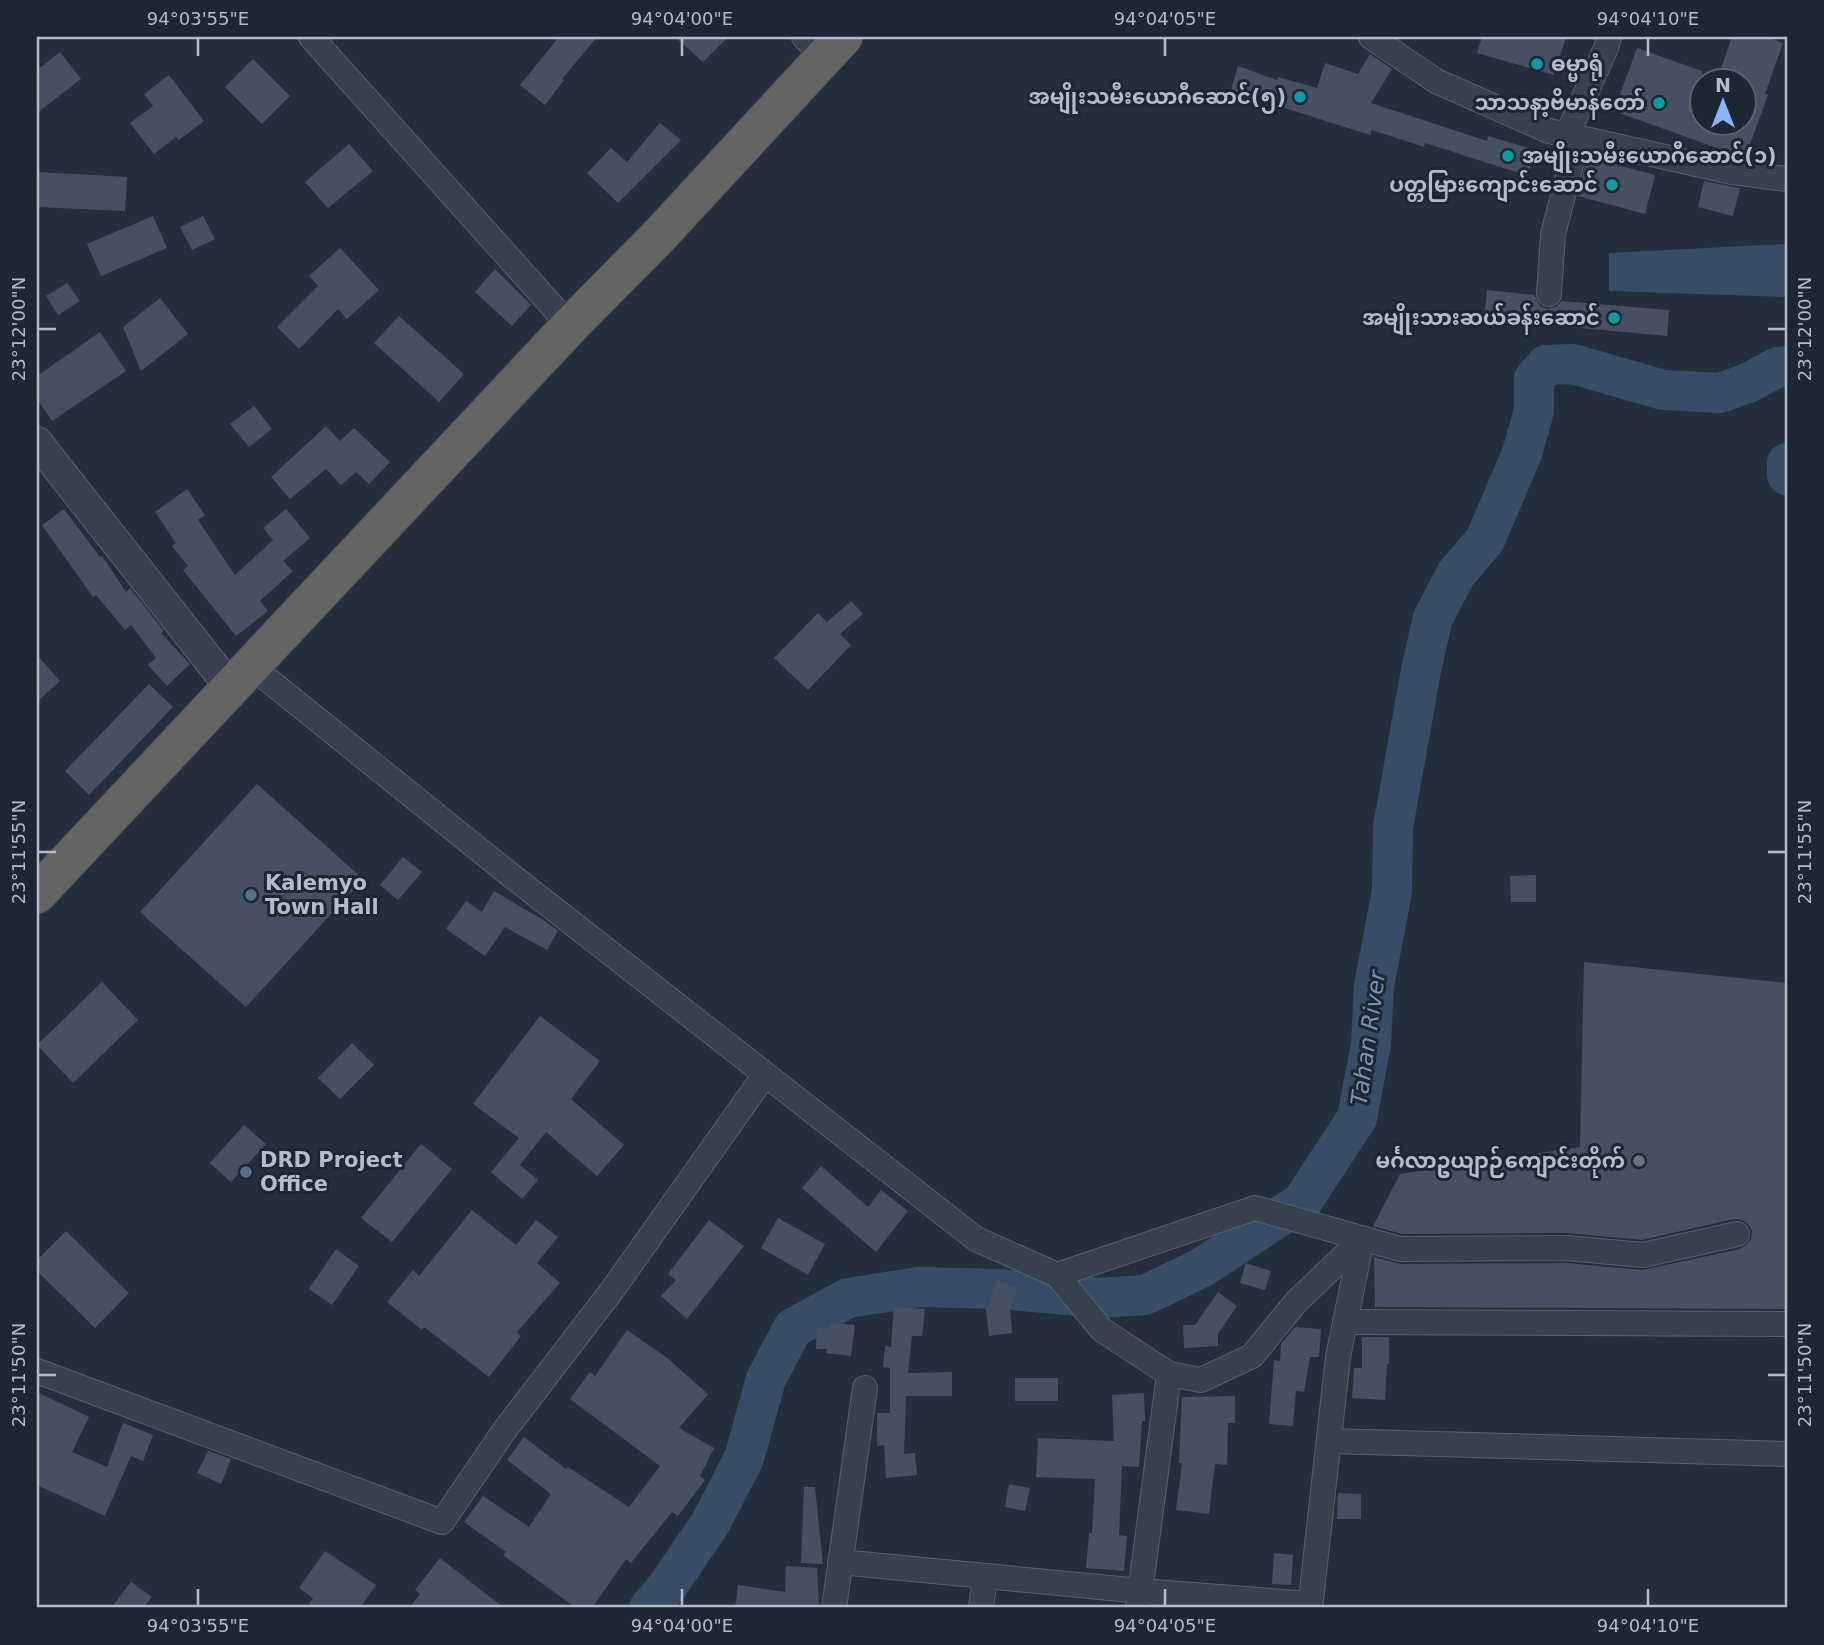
<svg xmlns="http://www.w3.org/2000/svg" width="1824" height="1645" font-family="'DejaVu Sans','Noto Sans Myanmar',sans-serif">
<style>
.water{fill:#394c67}
.lines{fill:none;stroke-linecap:round;stroke-linejoin:round}
.river{stroke:#394c67;stroke-width:40}
.building{fill:#455162}
.minor-casing{stroke:#565f6c;stroke-width:26}
.tertiary-casing{stroke:#565f6c;stroke-width:32}
.trunk-casing{stroke:#434c59;stroke-width:40}
.minor{stroke:#38414e;stroke-width:24}
.tertiary{stroke:#38414e;stroke-width:30}
.trunk{stroke:#656462;stroke-width:38}
.ticks{fill:none;stroke:#b4bcc9;stroke-width:2.5}
.culture-dot{fill:#0f9aa8;stroke:#1d2633;stroke-width:2.5}
.service-dot{fill:#5c6f8a;stroke:#1d2633;stroke-width:2.5}
.worship-dot{fill:#6b7280;stroke:#1d2633;stroke-width:2.5}
.labels{text-anchor:middle;dominant-baseline:central;stroke-width:6;stroke-linejoin:round;paint-order:stroke}
.poi-label{font-size:21px;font-weight:bold;fill:#b4bcc9;stroke:#1d2633;text-anchor:end}
.water-label{font-size:23px;font-style:italic;fill:#7c92b1;stroke:#1d2633}
.neatline{fill:none;stroke:#b4bcc9;stroke-width:2.5}
.ticks-label{font-size:18px;text-anchor:middle;fill:#b4bcc9}
</style>
<rect width="100%" height="100%" fill="#242f3e"/>
<path class="water" d="M 1787,244 L 1787,297 L 1609,291 L 1609,253 Z"/>
<g class="lines">
<g class="river">
<path d="M 1787,463 L 1787,475"/>
<path d="M 649,1608 L 667,1587 L 711,1522 L 744,1458 L 766,1379 L 793,1328 L 848,1298 L 919,1287 L 999,1289 L 1099,1298 L 1145,1295 L 1201,1268 L 1302,1202 L 1357,1118 L 1371,1044 L 1374,986 L 1392,891 L 1393,827 L 1422,665 L 1433,618 L 1456,574 L 1485,540 L 1522,453 L 1534,411 L 1534,379 L 1546,365 L 1573,364 L 1663,390 L 1720,393 L 1748,383 L 1778,367 L 1787,366"/>
</g>
</g>
<g class="building">
<path d="M 559,37 L 597,37 L 562,79 L 564,80 L 545,105 L 520,85 Z"/>
<path d="M 675,37 L 728,37 L 703,62 Z"/>
<path d="M 1482,37 L 1566,37 L 1554,75 L 1477,53 Z"/>
<path d="M 1732,37 L 1765,37 L 1783,43 L 1765,94 L 1768,95 L 1745,158 L 1614,111 L 1637,48 L 1702,71 L 1702,122 L 1744,122 L 1744,80 L 1717,80 Z"/>
<path d="M 60,52 L 81,79 L 37,113 L 37,70 Z"/>
<path d="M 1370,54 L 1392,69 L 1371,103 L 1487,141 L 1488,136 L 1535,150 L 1528,176 L 1425,143 L 1424,147 L 1372,130 L 1370,135 L 1263,101 L 1263,103 L 1230,93 L 1238,66 L 1277,80 L 1278,77 L 1317,88 L 1325,63 L 1358,74 Z"/>
<path d="M 253,59 L 290,96 L 262,124 L 225,87 Z"/>
<path d="M 169,75 L 204,121 L 179,140 L 176,137 L 154,154 L 130,123 L 153,106 L 144,94 Z"/>
<path d="M 660,123 L 681,140 L 618,203 L 587,173 L 611,148 L 627,162 Z"/>
<path d="M 349,144 L 373,171 L 328,208 L 305,182 Z"/>
<path d="M 1587,157 L 1655,175 L 1645,214 L 1578,196 Z"/>
<path d="M 37,172 L 127,177 L 125,211 L 37,207 Z"/>
<path d="M 1704,181 L 1740,188 L 1733,216 L 1698,207 Z"/>
<path d="M 153,216 L 167,248 L 101,276 L 87,244 Z"/>
<path d="M 203,216 L 215,239 L 192,250 L 180,227 Z"/>
<path d="M 340,248 L 379,290 L 347,319 L 338,309 L 299,349 L 277,327 L 318,286 L 309,276 Z"/>
<path d="M 495,269 L 531,305 L 512,326 L 475,292 Z"/>
<path d="M 67,283 L 80,301 L 58,315 L 46,296 Z"/>
<path d="M 1487,290 L 1534,295 L 1540,306 L 1547,309 L 1556,307 L 1562,301 L 1669,310 L 1667,336 L 1484,319 Z"/>
<path d="M 160,298 L 188,334 L 141,371 L 123,327 Z"/>
<path d="M 399,316 L 464,374 L 439,402 L 374,343 Z"/>
<path d="M 100,332 L 126,371 L 52,421 L 37,399 L 37,376 Z"/>
<path d="M 254,406 L 272,429 L 249,447 L 230,424 Z"/>
<path d="M 326,426 L 340,441 L 354,428 L 390,462 L 369,484 L 356,472 L 341,485 L 326,469 L 290,499 L 271,477 Z"/>
<path d="M 187,489 L 205,515 L 198,520 L 235,575 L 273,540 L 263,528 L 286,509 L 310,538 L 283,561 L 293,571 L 260,601 L 268,611 L 236,636 L 183,570 L 188,566 L 172,546 L 176,543 L 155,512 Z"/>
<path d="M 64,509 L 100,557 L 102,556 L 126,592 L 130,588 L 164,631 L 161,633 L 190,664 L 167,686 L 148,665 L 156,658 L 131,625 L 125,630 L 96,595 L 93,597 L 42,525 Z"/>
<path d="M 851,601 L 863,614 L 840,634 L 851,645 L 808,690 L 774,658 L 818,613 L 827,622 Z"/>
<path d="M 37,655 L 60,681 L 37,702 Z"/>
<path d="M 149,684 L 173,707 L 89,795 L 65,771 Z"/>
<path d="M 257,784 L 363,879 L 246,1007 L 140,912 Z"/>
<path d="M 403,857 L 422,872 L 398,900 L 380,885 Z"/>
<path d="M 1536,875 L 1536,902 L 1511,902 L 1510,876 Z"/>
<path d="M 494,891 L 545,921 L 558,931 L 547,950 L 505,927 L 485,956 L 446,929 L 466,901 L 482,912 Z"/>
<path d="M 1584,962 L 1787,983 L 1787,1309 L 1375,1307 L 1374,1257 L 1400,1264 L 1566,1263 L 1642,1270 L 1740,1249 L 1746,1245 L 1751,1239 L 1752,1231 L 1748,1224 L 1742,1220 L 1734,1219 L 1642,1240 L 1567,1233 L 1402,1234 L 1373,1226 L 1400,1174 L 1580,1147 Z"/>
<path d="M 102,982 L 138,1020 L 73,1083 L 37,1045 Z"/>
<path d="M 540,1016 L 600,1061 L 571,1099 L 624,1145 L 597,1176 L 546,1132 L 520,1165 L 538,1180 L 522,1199 L 491,1172 L 519,1138 L 473,1104 Z"/>
<path d="M 352,1043 L 374,1065 L 340,1099 L 318,1078 Z"/>
<path d="M 244,1125 L 266,1144 L 231,1182 L 210,1163 Z"/>
<path d="M 421,1144 L 452,1169 L 392,1242 L 361,1218 Z"/>
<path d="M 821,1166 L 868,1207 L 881,1190 L 908,1211 L 876,1252 L 802,1188 Z"/>
<path d="M 472,1210 L 516,1245 L 536,1220 L 558,1237 L 537,1263 L 560,1283 L 517,1332 L 521,1336 L 489,1377 L 424,1327 L 422,1330 L 387,1302 L 413,1270 L 419,1276 Z"/>
<path d="M 778,1218 L 825,1244 L 808,1275 L 761,1248 Z"/>
<path d="M 709,1220 L 744,1246 L 687,1319 L 661,1296 L 676,1280 L 668,1274 Z"/>
<path d="M 66,1231 L 129,1293 L 95,1328 L 37,1271 L 37,1260 Z"/>
<path d="M 336,1249 L 359,1266 L 332,1305 L 309,1289 Z"/>
<path d="M 1246,1263 L 1271,1271 L 1265,1290 L 1240,1283 Z"/>
<path d="M 997,1280 L 1017,1288 L 1010,1309 L 1012,1333 L 989,1336 L 986,1309 Z"/>
<path d="M 1218,1292 L 1237,1306 L 1218,1334 L 1218,1346 L 1184,1348 L 1183,1325 L 1195,1325 Z"/>
<path d="M 894,1307 L 925,1309 L 922,1336 L 912,1336 L 908,1373 L 952,1372 L 952,1396 L 906,1396 L 904,1454 L 915,1453 L 917,1475 L 886,1478 L 884,1445 L 877,1446 L 877,1413 L 890,1413 L 890,1368 L 883,1367 L 885,1346 L 891,1347 Z"/>
<path d="M 830,1323 L 855,1325 L 851,1356 L 826,1353 L 827,1349 L 816,1349 L 817,1328 L 829,1329 Z"/>
<path d="M 1295,1327 L 1321,1329 L 1319,1357 L 1310,1357 L 1304,1392 L 1296,1391 L 1293,1426 L 1269,1424 L 1274,1360 L 1280,1361 L 1281,1344 Z"/>
<path d="M 627,1330 L 666,1357 L 708,1394 L 679,1428 L 714,1448 L 700,1476 L 705,1480 L 678,1516 L 672,1512 L 631,1563 L 626,1559 L 592,1608 L 576,1608 L 503,1555 L 506,1552 L 464,1522 L 483,1496 L 529,1527 L 551,1494 L 507,1460 L 524,1437 L 566,1469 L 568,1467 L 629,1507 L 660,1466 L 570,1399 L 590,1372 L 595,1376 Z"/>
<path d="M 1362,1337 L 1389,1337 L 1389,1364 L 1387,1364 L 1385,1400 L 1352,1398 L 1354,1368 L 1362,1368 Z"/>
<rect x="1015" y="1378" width="43" height="23"/>
<path d="M 37,1392 L 89,1417 L 72,1452 L 107,1467 L 123,1423 L 153,1435 L 143,1461 L 131,1456 L 105,1516 L 37,1485 Z"/>
<path d="M 1144,1393 L 1145,1421 L 1142,1421 L 1139,1467 L 1122,1466 L 1119,1535 L 1127,1536 L 1124,1571 L 1086,1568 L 1089,1533 L 1092,1533 L 1095,1479 L 1036,1477 L 1038,1438 L 1114,1441 L 1112,1395 Z"/>
<path d="M 1235,1396 L 1235,1423 L 1228,1423 L 1227,1465 L 1215,1464 L 1209,1514 L 1176,1510 L 1182,1463 L 1179,1463 L 1182,1397 Z"/>
<path d="M 208,1451 L 231,1459 L 221,1484 L 197,1473 Z"/>
<path d="M 1009,1484 L 1030,1488 L 1025,1511 L 1005,1507 Z"/>
<path d="M 804,1487 L 815,1487 L 823,1564 L 801,1563 Z"/>
<path d="M 1338,1493 L 1361,1494 L 1361,1519 L 1337,1519 Z"/>
<path d="M 325,1551 L 376,1585 L 360,1608 L 307,1608 L 313,1598 L 299,1588 Z"/>
<path d="M 1274,1553 L 1293,1555 L 1291,1585 L 1272,1584 Z"/>
<path d="M 440,1558 L 504,1608 L 409,1608 L 420,1594 L 415,1590 Z"/>
<path d="M 786,1566 L 817,1568 L 819,1608 L 735,1608 L 738,1585 L 785,1592 Z"/>
<path d="M 131,1582 L 152,1597 L 143,1608 L 111,1608 Z"/>
</g>
<g class="lines">
<g class="minor-casing">
<g id="minor">
<path d="M 311,37 L 570,326"/>
<path d="M 804,37 L 824,56"/>
<path d="M 1371,37 L 1436,81 L 1549,131 L 1732,172 L 1787,179"/>
<path d="M 1549,294 L 1553,234 L 1573,157 L 1567,135 L 1606,48 L 1609,37"/>
<path d="M 252,667 L 513,877 L 976,1239 L 1057,1275 L 1255,1208 L 1400,1249 L 1567,1248 L 1643,1255 L 1737,1234"/>
<path d="M 1057,1275 L 1102,1330 L 1169,1374 L 1201,1380 L 1252,1356 L 1296,1302 L 1362,1239"/>
<path d="M 1345,1322 L 1787,1324"/>
<path d="M 37,1371 L 442,1522 L 504,1431 L 613,1289 L 764,1076"/>
<path d="M 1329,1441 L 1787,1454"/>
<path d="M 840,1562 L 1141,1591 L 1310,1604"/>
<path d="M 834,1608 L 865,1388"/>
<path d="M 981,1608 L 985,1576"/>
<path d="M 1138,1608 L 1169,1374"/>
<path d="M 1310,1608 L 1338,1357 L 1362,1239"/>
</g>
</g>
<g class="tertiary-casing">
<path id="tertiary" d="M 37,442 L 231,688"/>
</g>
<g class="trunk-casing">
<path id="trunk" d="M 37,894 L 570,326 L 658,237 L 843,37"/>
</g>
<use href="#minor" class="minor"/>
<use href="#tertiary" class="tertiary"/>
<use href="#trunk" class="trunk"/>
</g>
<path class="ticks" d="M 198,38 L 198,56M 682,38 L 682,56M 1165,38 L 1165,56M 1648,38 L 1648,56M 38,329 L 56,329M 1768,329 L 1786,329M 38,852 L 56,852M 1768,852 L 1786,852M 38,1375 L 56,1375M 1768,1375 L 1786,1375M 198,1589 L 198,1606M 682,1589 L 682,1606M 1165,1589 L 1165,1606M 1648,1589 L 1648,1606"/>
<g class="culture-dot">
<circle cx="1537" cy="64" r="7"/>
<circle cx="1300" cy="97" r="7"/>
<circle cx="1659" cy="103" r="7"/>
<circle cx="1508" cy="156" r="7"/>
<circle cx="1612" cy="185" r="7"/>
<circle cx="1614" cy="318" r="7"/>
</g>
<g class="service-dot">
<circle cx="251" cy="895" r="7"/>
<circle cx="246" cy="1172" r="7"/>
</g>
<circle class="worship-dot" cx="1639" cy="1161" r="7"/>
<g class="labels">
<g class="poi-label">
<text x="1551" y="64" text-anchor="start">ဓမ္မာရုံ</text>
<text x="1286" y="97">အမျိုးသမီးယောဂီဆောင်(၅)</text>
<text x="1645" y="103">သာသနာ့ဗိမာန်တော်</text>
<text x="1522" y="156" text-anchor="start">အမျိုးသမီးယောဂီဆောင်(၁)</text>
<text x="1598" y="185">ပတ္တမြားကျောင်းဆောင်</text>
<text x="1600" y="318">အမျိုးသားဆယ်ခန်းဆောင်</text>
<text x="265" y="883" text-anchor="start">Kalemyo<tspan x="265" dy="24">Town Hall</tspan></text>
<text x="260" y="1160" text-anchor="start">DRD Project<tspan x="260" dy="24">Office</tspan></text>
<text x="1625" y="1161">မင်္ဂလာဥယျာဉ်ကျောင်းတိုက်</text>
</g>
<g class="water-label">
<text transform="translate(1368 1038) rotate(-82)">Tahan River</text>
</g>
</g>
<rect width="1824" height="1645" fill="none" stroke="#1d2633" stroke-width="77"/>
<g transform="translate(1723 102)"><circle r="33" fill="#1d2633" stroke="#59626f" stroke-width="2"/>
<path d="M0-5L12 26L0 18L-12 26Z" fill="#8ab4f8"/>
<text y="-10" font-size="19" font-weight="bold" text-anchor="middle" fill="#b4bcc9">N</text>
</g>
<rect x="38" y="38" width="1748" height="1568" class="neatline"/>
<g class="ticks-label">
<text x="198" y="25">94°03'55"E</text>
<text x="682" y="25">94°04'00"E</text>
<text x="1165" y="25">94°04'05"E</text>
<text x="1648" y="25">94°04'10"E</text>
<text transform="translate(19 329) rotate(-90)" y="6">23°12'00"N</text>
<text transform="translate(1805 329) rotate(-90)" y="6">23°12'00"N</text>
<text transform="translate(19 852) rotate(-90)" y="6">23°11'55"N</text>
<text transform="translate(1805 852) rotate(-90)" y="6">23°11'55"N</text>
<text transform="translate(19 1375) rotate(-90)" y="6">23°11'50"N</text>
<text transform="translate(1805 1375) rotate(-90)" y="6">23°11'50"N</text>
<text x="198" y="1632">94°03'55"E</text>
<text x="682" y="1632">94°04'00"E</text>
<text x="1165" y="1632">94°04'05"E</text>
<text x="1648" y="1632">94°04'10"E</text>
</g>
</svg>
